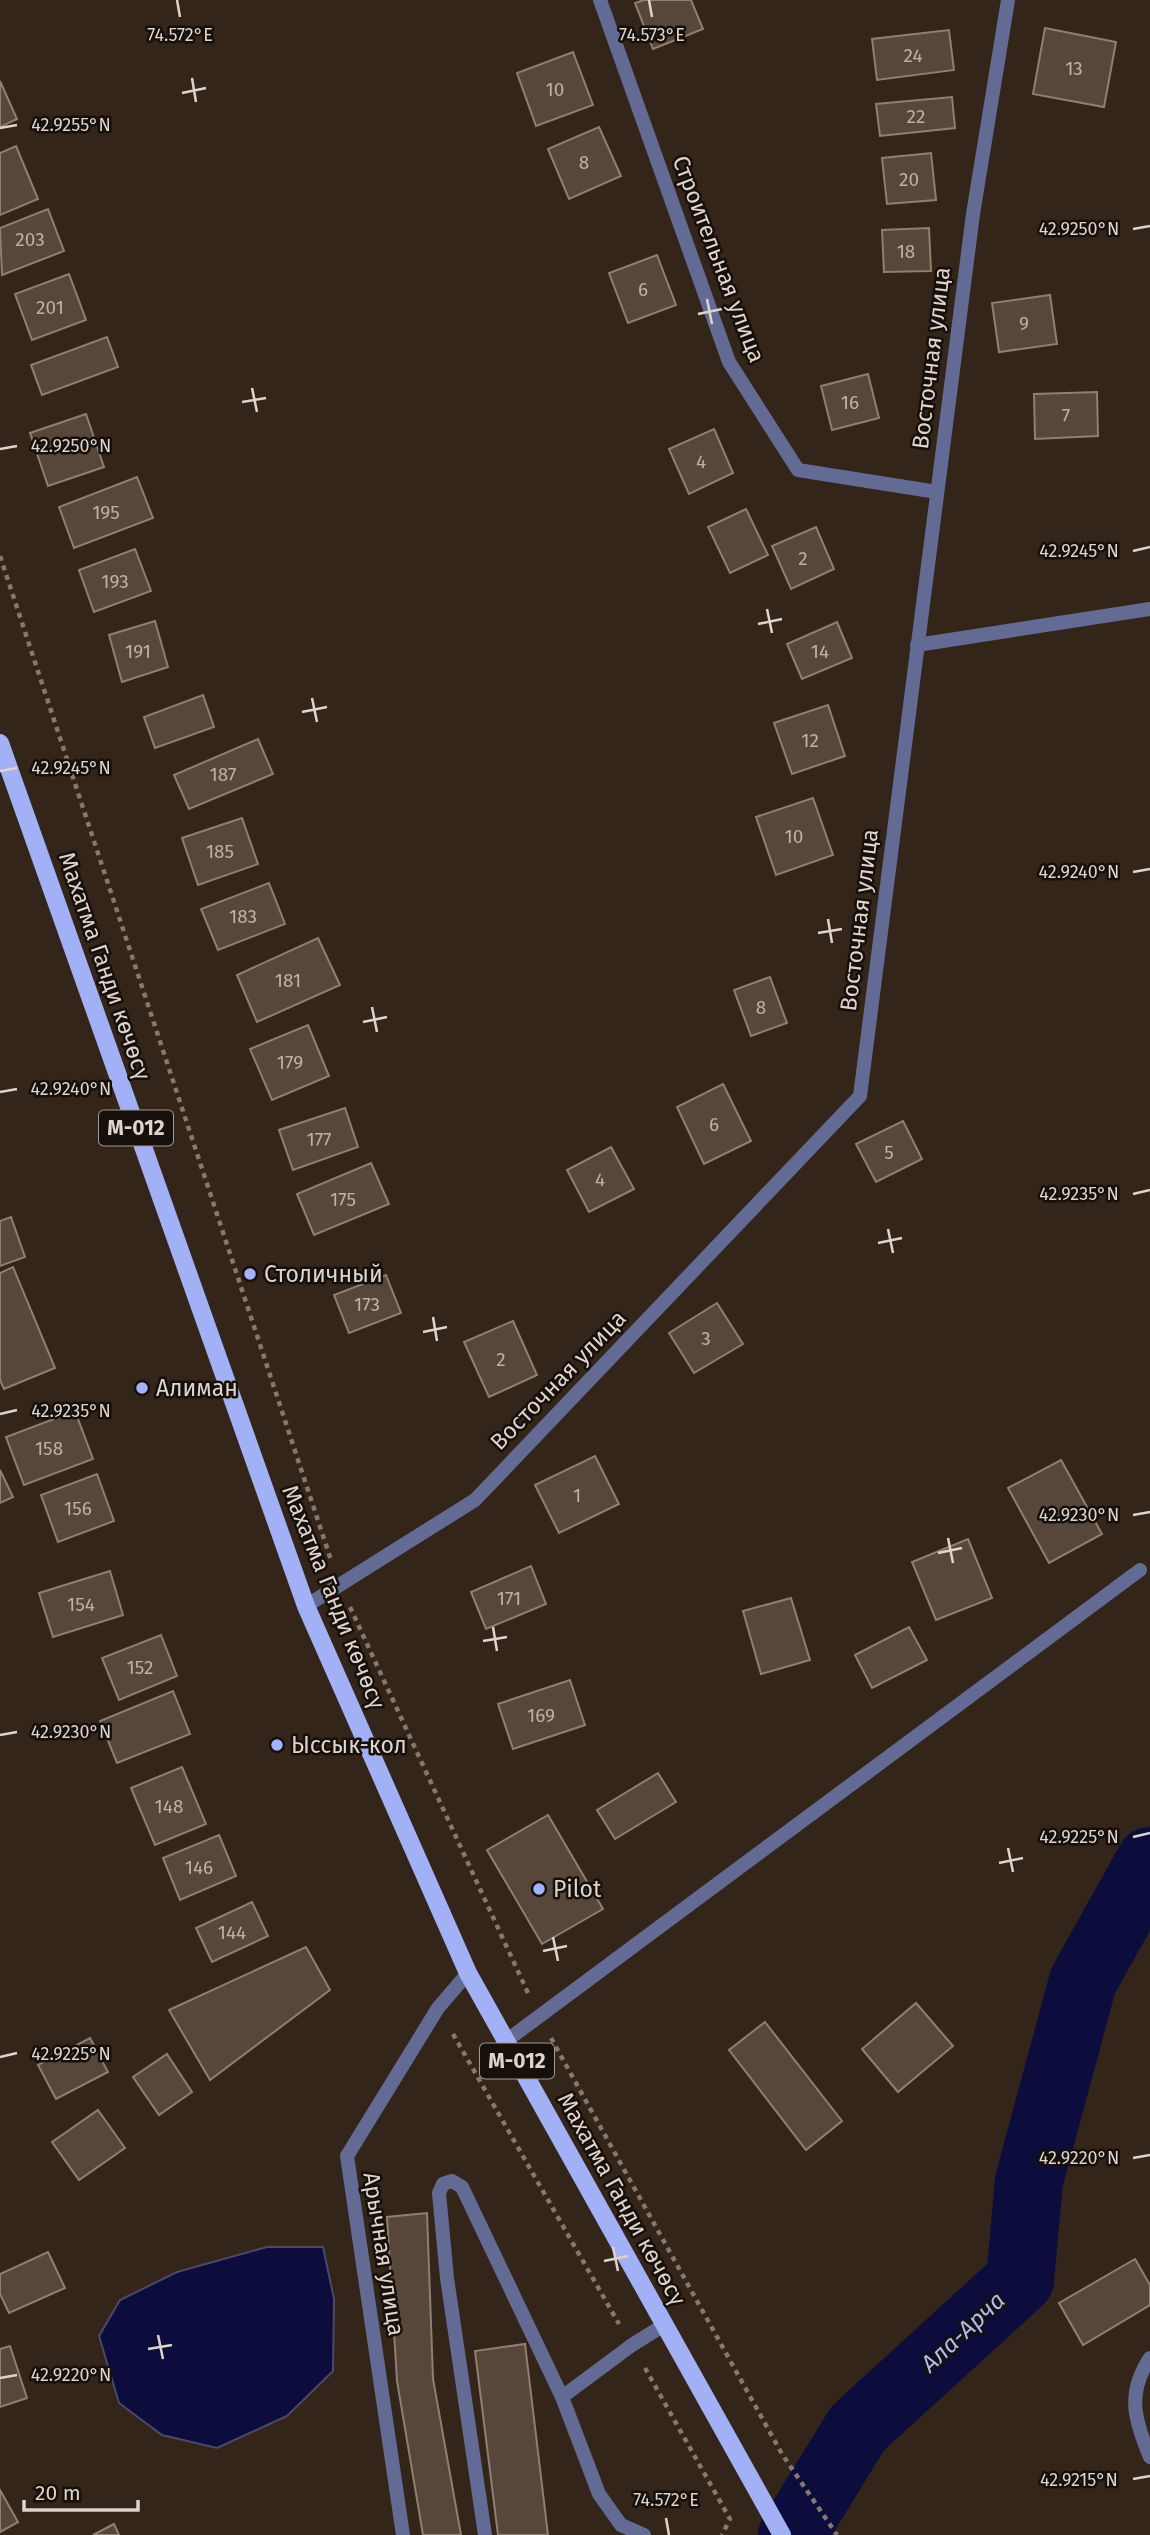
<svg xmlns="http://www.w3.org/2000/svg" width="1150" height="2535" font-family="'Fira Sans',sans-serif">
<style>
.water{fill:#0d0d3d;stroke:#4c4968;stroke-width:2}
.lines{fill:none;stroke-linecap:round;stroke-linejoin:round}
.river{stroke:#0d0d3d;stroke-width:68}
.building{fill:#57473a;stroke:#907f71;stroke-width:2}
.path{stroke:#85786f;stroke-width:4.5;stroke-dasharray:5 5;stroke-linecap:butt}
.service{stroke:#636b95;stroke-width:14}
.minor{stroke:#636b95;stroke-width:14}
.primary{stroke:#a2b0f5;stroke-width:18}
.ticks{fill:none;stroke:#ded4cd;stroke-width:2.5}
.poi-dot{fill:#a3b2fd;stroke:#160f0a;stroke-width:2.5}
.labels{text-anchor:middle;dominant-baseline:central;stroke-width:5;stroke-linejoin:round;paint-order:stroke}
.number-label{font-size:19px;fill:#bcb1a8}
.shield{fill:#160f0a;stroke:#a29992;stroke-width:2}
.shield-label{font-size:21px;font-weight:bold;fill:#ded4cd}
.street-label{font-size:23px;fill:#ded4cd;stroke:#160f0a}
.poi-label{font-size:23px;fill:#ded4cd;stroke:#160f0a;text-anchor:start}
.water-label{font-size:24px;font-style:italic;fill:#acbafc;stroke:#160f0a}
.ticks-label{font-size:18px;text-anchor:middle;fill:#ded4cd;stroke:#160f0a;stroke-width:5;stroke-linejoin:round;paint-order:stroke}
</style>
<rect width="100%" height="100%" fill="#332519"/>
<path class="water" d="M 267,2247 L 323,2247 L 334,2299 L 333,2371 L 287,2416 L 217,2448 L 162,2435 L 119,2403 L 99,2336 L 120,2300 L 177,2272 Z"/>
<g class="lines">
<path class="river" d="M 792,2535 L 858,2428 L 1020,2280 L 1029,2181 L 1083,1981 L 1150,1861"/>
</g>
<g class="building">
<path d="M 644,0 L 691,0 L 703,29 L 653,49 L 635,3 Z"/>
<path d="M 1045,28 L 1116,42 L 1104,107 L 1033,94 Z"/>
<path d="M 949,30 L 954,70 L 877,80 L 872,39 Z"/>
<path d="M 573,52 L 593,105 L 536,126 L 517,73 Z"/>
<path d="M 0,81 L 17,119 L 0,127 Z"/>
<path d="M 952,97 L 955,128 L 880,136 L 876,104 Z"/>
<path d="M 599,127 L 621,176 L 569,199 L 548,149 Z"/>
<path d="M 16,146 L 38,199 L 0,215 L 0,153 Z"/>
<path d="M 931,153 L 936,200 L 887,204 L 882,158 Z"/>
<path d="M 48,209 L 64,251 L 2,275 L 0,228 Z"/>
<path d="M 929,228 L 931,271 L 884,272 L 882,230 Z"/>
<path d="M 657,255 L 676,305 L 628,323 L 609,273 Z"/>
<path d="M 69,274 L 86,320 L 32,340 L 15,294 Z"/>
<path d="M 1050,295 L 1057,344 L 999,352 L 992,303 Z"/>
<path d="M 107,337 L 118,367 L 42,395 L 31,365 Z"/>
<path d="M 868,374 L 879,418 L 832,430 L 821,386 Z"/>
<path d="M 1097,392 L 1098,436 L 1035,439 L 1034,394 Z"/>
<path d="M 86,414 L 104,467 L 48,486 L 30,433 Z"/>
<path d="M 714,429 L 733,473 L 689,494 L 669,449 Z"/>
<path d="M 137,477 L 153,518 L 74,548 L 59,507 Z"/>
<path d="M 746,509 L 768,555 L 730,573 L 708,527 Z"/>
<path d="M 816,527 L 834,569 L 791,589 L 772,546 Z"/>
<path d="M 135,549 L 151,591 L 94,612 L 79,570 Z"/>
<path d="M 155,621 L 168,667 L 122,682 L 109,635 Z"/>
<path d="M 837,622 L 852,658 L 802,679 L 787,644 Z"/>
<path d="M 203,695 L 214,727 L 155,748 L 144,717 Z"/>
<path d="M 828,705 L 845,756 L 792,774 L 774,723 Z"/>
<path d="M 258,739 L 273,774 L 189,809 L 174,775 Z"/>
<path d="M 813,798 L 833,855 L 776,875 L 756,817 Z"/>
<path d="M 242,818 L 258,864 L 198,885 L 182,838 Z"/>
<path d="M 269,883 L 285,924 L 218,950 L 201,909 Z"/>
<path d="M 318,938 L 340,985 L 257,1022 L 237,975 Z"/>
<path d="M 770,977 L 787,1023 L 751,1036 L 734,990 Z"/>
<path d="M 308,1025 L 329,1076 L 272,1100 L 250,1049 Z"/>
<path d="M 723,1084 L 751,1141 L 704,1164 L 677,1107 Z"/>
<path d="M 345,1108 L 358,1147 L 293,1170 L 279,1130 Z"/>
<path d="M 903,1121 L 922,1159 L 876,1182 L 856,1144 Z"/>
<path d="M 611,1147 L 634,1189 L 589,1212 L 567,1170 Z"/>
<path d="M 371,1163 L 389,1204 L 314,1235 L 297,1194 Z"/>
<path d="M 11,1217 L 25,1257 L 0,1266 L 0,1221 Z"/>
<path d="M 13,1267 L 55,1368 L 4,1389 L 0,1380 L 0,1273 Z"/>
<path d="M 386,1275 L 401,1313 L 349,1333 L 334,1295 Z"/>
<path d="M 717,1303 L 743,1344 L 694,1373 L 669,1333 Z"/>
<path d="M 513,1321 L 537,1375 L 489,1397 L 464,1342 Z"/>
<path d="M 75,1411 L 93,1459 L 24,1485 L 6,1437 Z"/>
<path d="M 595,1456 L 619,1504 L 559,1533 L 535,1485 Z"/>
<path d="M 1061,1460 L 1102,1534 L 1049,1563 L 1008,1488 Z"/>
<path d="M 0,1470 L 13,1497 L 0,1503 Z"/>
<path d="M 97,1474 L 114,1521 L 58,1542 L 41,1495 Z"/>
<path d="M 968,1539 L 992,1598 L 936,1620 L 912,1562 Z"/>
<path d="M 531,1566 L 546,1604 L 486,1629 L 471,1592 Z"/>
<path d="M 110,1571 L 123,1615 L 53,1637 L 39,1593 Z"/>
<path d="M 791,1598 L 810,1660 L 761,1674 L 743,1611 Z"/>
<path d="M 909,1627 L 927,1660 L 872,1688 L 855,1655 Z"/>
<path d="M 161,1635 L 177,1676 L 119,1700 L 102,1658 Z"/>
<path d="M 570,1680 L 585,1725 L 513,1749 L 498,1704 Z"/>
<path d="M 173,1691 L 190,1734 L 117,1763 L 100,1721 Z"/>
<path d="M 182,1767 L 206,1824 L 155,1845 L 131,1788 Z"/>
<path d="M 658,1773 L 676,1802 L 615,1839 L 597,1810 Z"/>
<path d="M 548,1815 L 603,1909 L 542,1944 L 487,1850 Z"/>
<path d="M 219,1835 L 236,1876 L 180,1900 L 163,1858 Z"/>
<path d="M 252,1902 L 268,1936 L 212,1962 L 196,1928 Z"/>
<path d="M 306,1947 L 330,1990 L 210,2080 L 169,2010 Z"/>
<path d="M 916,2003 L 953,2046 L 898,2092 L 862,2049 Z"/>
<path d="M 765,2022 L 842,2121 L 806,2150 L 729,2050 Z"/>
<path d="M 90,2038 L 108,2072 L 56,2099 L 38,2065 Z"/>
<path d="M 167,2054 L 192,2092 L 159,2115 L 133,2077 Z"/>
<path d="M 98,2110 L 125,2148 L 79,2180 L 52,2142 Z"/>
<path d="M 427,2213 L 433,2379 L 461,2535 L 423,2535 L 397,2381 L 387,2217 Z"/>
<path d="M 48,2252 L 65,2288 L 9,2313 L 0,2294 L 0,2274 Z"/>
<path d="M 1135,2259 L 1150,2285 L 1150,2305 L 1083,2345 L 1059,2303 Z"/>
<path d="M 525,2344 L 548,2535 L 498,2535 L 475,2351 Z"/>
<path d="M 10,2346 L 27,2398 L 0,2407 L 0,2349 Z"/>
<path d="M 0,2490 L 18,2522 L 0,2532 Z"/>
<path d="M 114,2524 L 119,2535 L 93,2535 Z"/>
</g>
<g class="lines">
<g class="path">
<path d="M 0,556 L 331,1560"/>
<path d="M 350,1607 L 528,1993"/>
<path d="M 453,2034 L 619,2324"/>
<path d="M 551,2038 L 782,2454 L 837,2535"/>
<path d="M 645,2368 L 730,2519 L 722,2535"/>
</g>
<g class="service">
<path d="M 917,645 L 1150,609"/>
<path d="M 1150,2358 C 1126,2394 1135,2421 1150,2457"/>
<path d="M 562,2397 L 599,2494 L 621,2525 L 644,2535"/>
<path d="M 485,2535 L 447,2278 L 439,2193 L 443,2184 L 452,2181 L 462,2187 L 562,2397 L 632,2345 L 664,2325"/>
</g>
<g class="minor">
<path d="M 600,0 L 729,362 L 798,470 L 937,492"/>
<path d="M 306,1606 L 475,1500 L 860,1096 L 973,214 L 1008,0"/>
<path d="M 506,2041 L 1140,1570"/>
<path d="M 403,2535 L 347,2156 L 438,2008 L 468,1973"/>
</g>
<path class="primary" d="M 0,743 L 306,1606 L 468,1973 L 782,2535"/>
</g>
<path class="ticks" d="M 177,0 L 180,17M 649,0 L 652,17M 192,78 L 196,102M 182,93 L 206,88M 0,128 L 17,125M 1133,229 L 1150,226M 707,299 L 712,324M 698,314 L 722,309M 252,388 L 257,412M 242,402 L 266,398M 0,449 L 17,446M 1133,551 L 1150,547M 767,609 L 772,633M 758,624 L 782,619M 312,698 L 317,722M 302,712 L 327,707M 0,771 L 17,768M 1133,872 L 1150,869M 828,919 L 832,943M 818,933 L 842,929M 372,1007 L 377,1032M 363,1022 L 387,1017M 0,1092 L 17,1089M 1133,1194 L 1150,1190M 888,1229 L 893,1253M 878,1243 L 902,1238M 433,1317 L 437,1341M 423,1332 L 447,1327M 0,1414 L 17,1410M 1133,1515 L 1150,1512M 948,1538 L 953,1563M 938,1553 L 962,1548M 493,1627 L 497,1651M 483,1641 L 507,1637M 0,1735 L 17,1732M 1133,1837 L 1150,1833M 1008,1848 L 1013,1872M 999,1863 L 1023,1858M 553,1937 L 558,1961M 543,1951 L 567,1946M 0,2057 L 17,2053M 1133,2158 L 1150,2155M 613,2247 L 618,2271M 604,2261 L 628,2256M 158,2335 L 163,2359M 148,2349 L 172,2345M 0,2378 L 17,2375M 1133,2479 L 1150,2476M 666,2518 L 669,2535"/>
<g class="poi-dot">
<circle cx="250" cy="1274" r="7"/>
<circle cx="142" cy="1388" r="7"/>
<circle cx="277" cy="1745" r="7"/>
<circle cx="539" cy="1889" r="7"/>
</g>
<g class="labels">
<g class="number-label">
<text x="913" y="55">24</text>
<text x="1074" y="68">13</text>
<text x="555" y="89">10</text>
<text x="916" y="116">22</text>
<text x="584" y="162">8</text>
<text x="909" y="179">20</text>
<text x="30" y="239">203</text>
<text x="906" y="251">18</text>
<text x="643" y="289">6</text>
<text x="50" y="307">201</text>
<text x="1024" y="323">9</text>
<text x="850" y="402">16</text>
<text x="1066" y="415">7</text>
<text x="701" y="461">4</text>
<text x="106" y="512">195</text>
<text x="803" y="558">2</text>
<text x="115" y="581">193</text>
<text x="138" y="651">191</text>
<text x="820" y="651">14</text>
<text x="810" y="740">12</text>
<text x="223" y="774">187</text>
<text x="794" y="836">10</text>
<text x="220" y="851">185</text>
<text x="243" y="916">183</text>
<text x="288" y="980">181</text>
<text x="761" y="1007">8</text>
<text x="290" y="1062">179</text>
<text x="714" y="1124">6</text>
<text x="319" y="1139">177</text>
<text x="889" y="1152">5</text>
<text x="600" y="1179">4</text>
<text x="343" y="1199">175</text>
<text x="367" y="1304">173</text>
<text x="706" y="1338">3</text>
<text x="501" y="1359">2</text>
<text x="49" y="1448">158</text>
<text x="577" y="1495">1</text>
<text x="78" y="1508">156</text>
<text x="509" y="1598">171</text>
<text x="81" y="1604">154</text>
<text x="140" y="1667">152</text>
<text x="541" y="1715">169</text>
<text x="169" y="1806">148</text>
<text x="199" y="1867">146</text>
<text x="232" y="1932">144</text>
</g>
<g class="shield">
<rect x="99" y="1110.5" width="74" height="35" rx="5"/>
<rect x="480" y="2043.5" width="74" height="35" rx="5"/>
</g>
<g class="shield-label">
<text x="136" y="1128">М-012</text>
<text x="517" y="2061">М-012</text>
</g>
<g class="street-label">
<text transform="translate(719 259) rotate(69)">Строительная улица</text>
<text transform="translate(931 358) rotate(-83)">Восточная улица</text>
<text transform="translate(859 920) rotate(-83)">Восточная улица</text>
<text transform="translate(105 966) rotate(71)">Махатма Ганди көчөсү</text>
<text transform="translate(558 1380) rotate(-46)">Восточная улица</text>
<text transform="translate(334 1597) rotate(68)">Махатма Ганди көчөсү</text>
<text transform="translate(622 2199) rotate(61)">Махатма Ганди көчөсү</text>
<text transform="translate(384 2254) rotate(81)">Арычная улица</text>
</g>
<g class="poi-label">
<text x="264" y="1274">Столичный</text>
<text x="156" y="1388">Алиман</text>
<text x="291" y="1745">Ыссык-кол</text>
<text x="553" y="1889">Pilot</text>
</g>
<g class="water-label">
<text transform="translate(963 2332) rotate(-43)">Ала-Арча</text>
</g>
</g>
<g class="ticks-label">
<text x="180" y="41">74.572°E</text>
<text x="652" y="41">74.573°E</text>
<text x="71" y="131">42.9255°N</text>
<text x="1079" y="235">42.9250°N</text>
<text x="71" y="452">42.9250°N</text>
<text x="1079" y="557">42.9245°N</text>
<text x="71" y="774">42.9245°N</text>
<text x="1079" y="878">42.9240°N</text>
<text x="71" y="1095">42.9240°N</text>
<text x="1079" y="1200">42.9235°N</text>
<text x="71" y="1417">42.9235°N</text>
<text x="1079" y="1521">42.9230°N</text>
<text x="71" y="1738">42.9230°N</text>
<text x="1079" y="1843">42.9225°N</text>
<text x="71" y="2060">42.9225°N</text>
<text x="1079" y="2164">42.9220°N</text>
<text x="71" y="2381">42.9220°N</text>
<text x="1079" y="2486">42.9215°N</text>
<text x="666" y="2506">74.572°E</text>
</g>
<path d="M24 2500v10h114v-10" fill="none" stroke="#ded4cd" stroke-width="3.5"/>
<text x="35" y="2500" font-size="21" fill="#ded4cd" stroke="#160f0a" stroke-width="5" paint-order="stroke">20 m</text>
</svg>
